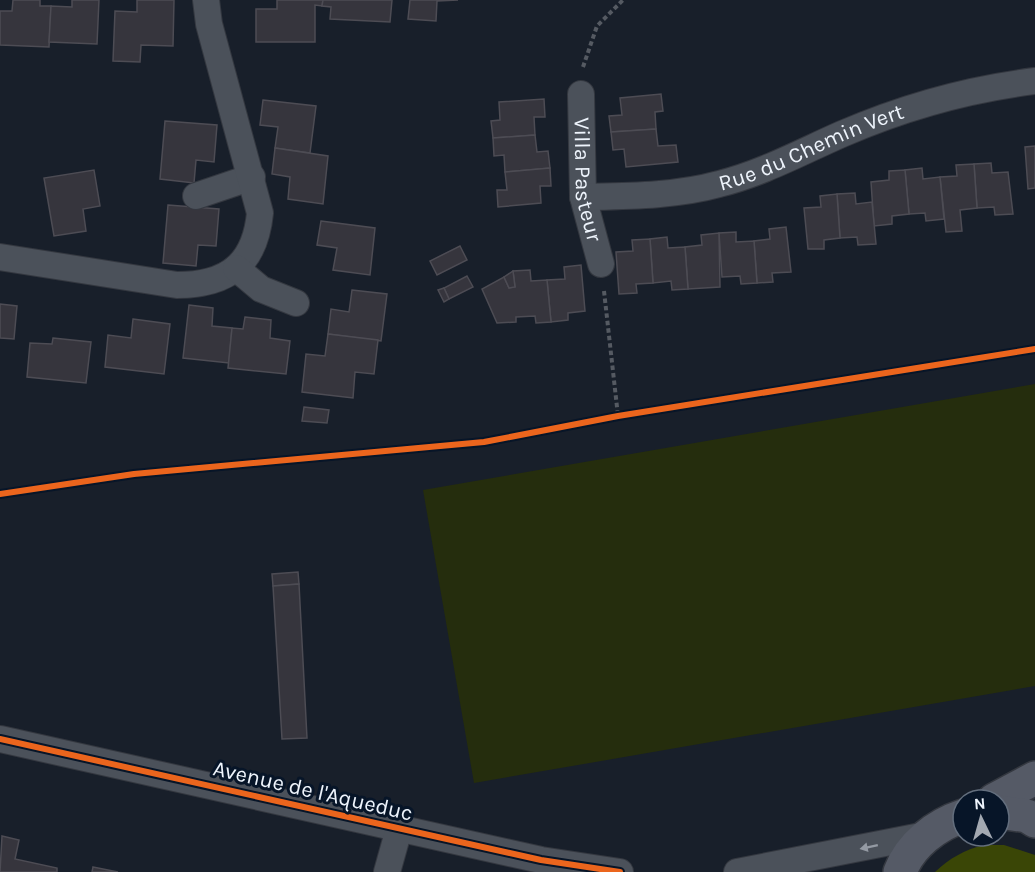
<svg xmlns="http://www.w3.org/2000/svg" width="1035" height="872" font-family="Karla,sans-serif">
<style>
.green{fill:#252d0d}
.forest{fill:#3a4606}
.building{fill:#36353d;stroke:#4d4c54;stroke-width:1.5}
.lines{fill:none;stroke-linecap:round;stroke-linejoin:round}
.street-casing{stroke:#343840;stroke-width:28}
.secondary-casing{stroke:#343840;stroke-width:36}
.path{stroke:#555a62;stroke-width:4;stroke-dasharray:4.5 3;stroke-linecap:butt}
.street{stroke:#4b515a;stroke-width:26}
.secondary{stroke:#555a66;stroke-width:33}
.cycleway-casing{stroke:#071528;stroke-width:10}
.cycleway{stroke:#eb651d;stroke-width:6}
.oneway{fill:#949aa3}
.labels{text-anchor:middle;dominant-baseline:central;stroke-width:6;stroke-linejoin:round;paint-order:stroke}
.street-label{font-size:22px;fill:#eef4fc;stroke:#071528}
</style>
<rect width="100%" height="100%" fill="#181f2a"/>
<path class="green" d="M 1035,384 L 1035,686 L 474,783 L 423,490 Z"/>
<path class="forest" d="M 984,845 L 1004,845 L 1035,855 L 1035,872 L 935,872 C 950,858 964,850 984,845 Z"/>
<g class="building">
<path d="M 13,0 L 40,0 L 40,6 L 51,6 L 49,47 L 0,45 L 0,11 L 12,11 Z"/>
<path d="M 72,0 L 99,0 L 97,44 L 49,42 L 51,6 L 72,7 Z"/>
<path d="M 137,0 L 174,0 L 173,46 L 141,45 L 140,62 L 113,61 L 115,11 L 137,12 Z"/>
<path d="M 277,0 L 323,0 L 322,6 L 315,5 L 315,42 L 256,42 L 256,9 L 277,9 Z"/>
<path d="M 323,0 L 392,0 L 390,22 L 330,19 L 331,7 L 322,6 Z"/>
<path d="M 410,0 L 458,0 L 437,1 L 436,21 L 408,19 Z"/>
<path d="M 661,94 L 663,111 L 655,112 L 656,129 L 611,132 L 609,116 L 622,115 L 620,98 Z"/>
<path d="M 544,99 L 545,117 L 534,117 L 535,135 L 493,138 L 491,121 L 500,120 L 499,102 Z"/>
<path d="M 263,100 L 316,106 L 310,153 L 275,148 L 278,127 L 260,125 Z"/>
<path d="M 165,121 L 217,125 L 214,162 L 196,160 L 194,183 L 160,179 Z"/>
<path d="M 656,129 L 658,146 L 676,145 L 678,162 L 626,167 L 624,149 L 613,150 L 611,132 Z"/>
<path d="M 535,135 L 537,152 L 548,151 L 550,168 L 505,172 L 504,155 L 494,156 L 493,138 Z"/>
<path d="M 1035,146 L 1035,188 L 1028,189 L 1025,147 Z"/>
<path d="M 275,148 L 328,156 L 323,204 L 288,199 L 290,177 L 272,174 Z"/>
<path d="M 991,163 L 992,173 L 1008,172 L 1013,214 L 995,215 L 994,207 L 977,208 L 974,164 Z"/>
<path d="M 974,164 L 977,208 L 960,210 L 962,231 L 946,232 L 940,177 L 957,176 L 956,165 Z"/>
<path d="M 550,168 L 551,186 L 540,186 L 541,203 L 498,207 L 497,190 L 507,190 L 505,172 Z"/>
<path d="M 922,168 L 923,179 L 940,177 L 944,219 L 926,221 L 925,213 L 909,214 L 905,170 Z"/>
<path d="M 94,170 L 100,206 L 83,209 L 86,231 L 54,236 L 44,178 Z"/>
<path d="M 905,170 L 909,214 L 892,216 L 892,224 L 874,226 L 871,182 L 889,180 L 889,171 Z"/>
<path d="M 855,193 L 856,204 L 872,202 L 876,244 L 858,245 L 857,237 L 840,238 L 837,194 Z"/>
<path d="M 837,194 L 840,238 L 824,240 L 824,249 L 808,249 L 804,208 L 821,207 L 820,196 Z"/>
<path d="M 168,205 L 219,209 L 216,246 L 198,245 L 196,266 L 163,263 Z"/>
<path d="M 321,221 L 375,228 L 370,275 L 333,270 L 337,248 L 317,245 Z"/>
<path d="M 786,227 L 791,272 L 772,273 L 773,282 L 757,283 L 754,241 L 770,239 L 769,229 Z"/>
<path d="M 736,232 L 736,242 L 754,241 L 757,283 L 741,284 L 740,276 L 722,277 L 719,233 Z"/>
<path d="M 719,233 L 720,287 L 688,289 L 685,247 L 702,245 L 701,235 Z"/>
<path d="M 667,237 L 668,248 L 685,247 L 688,289 L 672,290 L 671,281 L 653,283 L 650,239 Z"/>
<path d="M 650,239 L 653,283 L 636,284 L 637,293 L 619,294 L 616,252 L 633,251 L 632,240 Z"/>
<path d="M 460,246 L 467,260 L 437,275 L 430,261 Z"/>
<path d="M 581,265 L 585,311 L 568,313 L 568,320 L 551,322 L 547,280 L 565,279 L 564,267 Z"/>
<path d="M 530,270 L 531,281 L 547,280 L 551,322 L 536,323 L 535,316 L 516,317 L 516,322 L 497,323 L 482,289 L 504,277 L 509,288 L 515,287 L 513,271 Z"/>
<path d="M 513,271 L 515,287 L 509,288 L 504,277 Z"/>
<path d="M 467,276 L 473,287 L 449,299 L 444,288 Z"/>
<path d="M 444,288 L 449,299 L 444,302 L 438,290 Z"/>
<path d="M 352,290 L 387,294 L 381,341 L 328,334 L 331,309 L 349,312 Z"/>
<path d="M 0,304 L 17,306 L 14,339 L 0,338 Z"/>
<path d="M 189,305 L 213,308 L 212,326 L 232,328 L 229,363 L 183,358 Z"/>
<path d="M 245,317 L 271,320 L 270,338 L 290,341 L 286,374 L 228,368 L 232,328 L 243,329 Z"/>
<path d="M 133,319 L 170,324 L 164,374 L 105,367 L 108,335 L 131,338 Z"/>
<path d="M 328,334 L 378,340 L 374,374 L 355,372 L 353,398 L 302,392 L 306,354 L 325,356 Z"/>
<path d="M 53,338 L 91,342 L 86,383 L 27,377 L 30,343 L 52,344 Z"/>
<path d="M 304,407 L 329,410 L 327,423 L 302,421 Z"/>
<path d="M 298,572 L 299,584 L 273,586 L 272,574 Z"/>
<path d="M 299,584 L 307,738 L 282,739 L 273,586 Z"/>
<path d="M 2,836 L 19,840 L 15,859 L 57,868 L 57,872 L 0,872 Z"/>
<path d="M 93,867 L 118,872 L 92,872 Z"/>
</g>
<g class="lines">
<g class="street-casing">
<g id="street">
<path id="s1" d="M 581,94 L 583,197 L 601,264"/>
<path d="M 196,196 L 252,177"/>
<path id="s2" d="M 583,197 C 627,196 676,196 719,184 C 763,173 801,152 842,134 C 902,108 970,89 1035,81"/>
<path d="M 0,257 L 177,285 C 228,285 255,264 260,213 L 209,24 L 206,0"/>
<path d="M 236,268 L 261,289 L 296,303"/>
<path d="M 0,739 L 541,860 L 620,872"/>
<path d="M 387,872 L 399,829"/>
<path d="M 737,872 L 926,835"/>
</g>
</g>
<g class="secondary-casing">
<g id="secondary">
<path d="M 994,800 L 1035,778"/>
<path d="M 999,812 L 1027,816 L 1035,821"/>
<path d="M 900,872 C 910,845 936,825 963,816"/>
</g>
</g>
<g class="path">
<path d="M 583,67 L 597,26 L 623,0"/>
<path d="M 604,291 L 618,416"/>
</g>
<use href="#street" class="street"/>
<use href="#secondary" class="secondary"/>
<g class="cycleway-casing">
<g id="cycleway">
<path d="M 0,494 L 134,474 L 484,442 L 618,416 L 1035,349"/>
<path d="M 0,739 L 541,860 L 620,872"/>
</g>
</g>
<use href="#cycleway" class="cycleway"/>
</g>
<defs><path id="oneway-solid" d="M-6-.8H1V-3.2L6.5 0L1 3.2V.8H-6Z" transform="scale(1.5)"/></defs>
<use class="oneway" href="#oneway-solid" transform="translate(869 847) rotate(168)"/>
<g class="labels">
<g class="street-label">
<text stroke="none"><textPath href="#s2" startOffset="236">Rue du Chemin Vert</textPath></text>
<text stroke="none"><textPath href="#s1" startOffset="86">Villa Pasteur</textPath></text>
<text transform="translate(313 791) rotate(13)">Avenue de l'Aqueduc</text>
</g>
</g>
<g transform="translate(981 818) rotate(355)"><circle r="28" fill="#071528" stroke="#636e7d" stroke-width="1.5"/>
<path d="M0-4.5L10 22L0 15L-10 22Z" fill="#a3a9b2"/>
<text y="-9" font-size="16" font-weight="bold" text-anchor="middle" fill="#eef4fc">N</text>
</g>
</svg>
